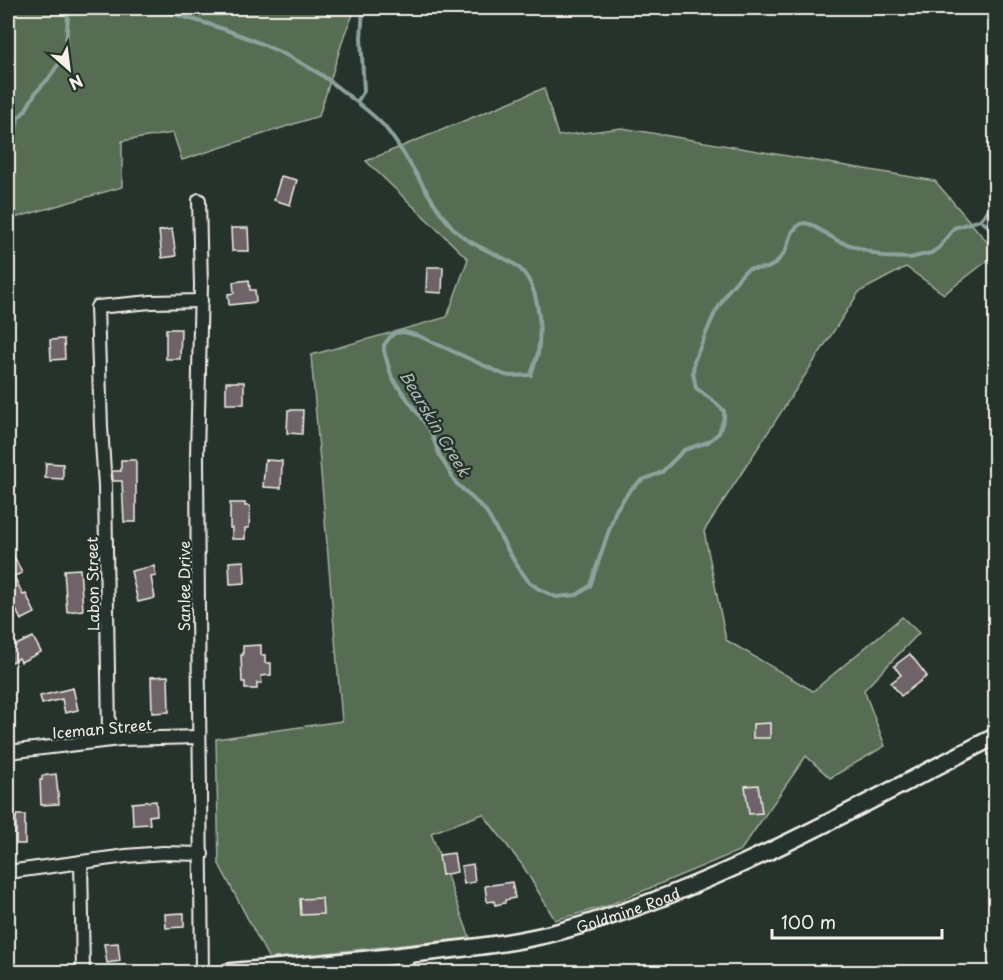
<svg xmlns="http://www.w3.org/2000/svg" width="1003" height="980" font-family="'Playpen Sans',sans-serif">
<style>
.green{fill:#566d52;stroke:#a5af9d;stroke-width:1.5}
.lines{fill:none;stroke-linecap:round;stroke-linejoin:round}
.stream{stroke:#8da29d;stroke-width:4}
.building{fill:#6e6468;stroke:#f4f1e8;stroke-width:1.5}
.minor-casing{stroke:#f4f1e8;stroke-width:16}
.major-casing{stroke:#f4f1e8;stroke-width:20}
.minor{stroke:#26332d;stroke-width:12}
.major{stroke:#26332d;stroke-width:15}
.labels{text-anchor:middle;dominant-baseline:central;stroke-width:5;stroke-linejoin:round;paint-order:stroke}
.street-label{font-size:15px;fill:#f4f1e8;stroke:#26332d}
.water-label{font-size:16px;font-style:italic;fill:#afbcb6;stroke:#26332d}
</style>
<rect width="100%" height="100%" fill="#26332d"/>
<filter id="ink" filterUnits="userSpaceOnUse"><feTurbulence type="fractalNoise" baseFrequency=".0167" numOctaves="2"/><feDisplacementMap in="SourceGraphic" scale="12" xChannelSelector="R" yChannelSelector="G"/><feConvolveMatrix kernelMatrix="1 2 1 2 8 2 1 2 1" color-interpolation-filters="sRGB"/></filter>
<g filter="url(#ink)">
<g class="green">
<path d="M 8,8 L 356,8 L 345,33 L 319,116 L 182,160 L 173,133 L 122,141 L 122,187 L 8,220 Z"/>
<path d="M 544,88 L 558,136 L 622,128 L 935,181 L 995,251 L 995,255 L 944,294 L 906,267 L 859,292 L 704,531 L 726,640 L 813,691 L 902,617 L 919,633 L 864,690 L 885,746 L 830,778 L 806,756 L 741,850 L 607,906 L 555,920 L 523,866 L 483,814 L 431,833 L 470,938 L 269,959 L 219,864 L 216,739 L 342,721 L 311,355 L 447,317 L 468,259 L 366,161 Z"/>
</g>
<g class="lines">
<g class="stream">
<path d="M 134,8 L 146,12 L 150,8 C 209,22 269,42 320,74 C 329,80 337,87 345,93 C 358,103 373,114 384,126 C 410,157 426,198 453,228 C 469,245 491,251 511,262 C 540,278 542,325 538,353 C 536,361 533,368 531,375 L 511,376 L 505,375 L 419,336 L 404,332 L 395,333 L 390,337 L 384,345 L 384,351 L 392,378 L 430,430 L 440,456 L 456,483 L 485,510 L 516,564 L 529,582 L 539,589 L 556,597 L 577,595 L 590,586 L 616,510 L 630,490 L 642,480 L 662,472 L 684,450 L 708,442 L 719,433 L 724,418 L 724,411 L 716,403 L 696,388 L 693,373 L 694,361 L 714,315 L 728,291 L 744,272 L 749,269 L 768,268 L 776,263 L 785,252 L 793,231 L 800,224 L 806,223 L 812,225 L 838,241 L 885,257 L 910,258 L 931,253 L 939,248 L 954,228 L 980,220 L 996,201"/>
<path d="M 357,102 L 364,91 L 361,38 L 363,8"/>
<path d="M 8,156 L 13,143 L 18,118 L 25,111 L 36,92 L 49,78 L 61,60 L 66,46 L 68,15 L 74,8"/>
<path d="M 980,220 L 996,232"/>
</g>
</g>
<g class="building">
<path d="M 281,176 L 297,180 L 290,205 L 274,200 Z"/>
<path d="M 231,228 L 248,228 L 249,251 L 232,251 Z"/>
<path d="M 172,229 L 176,256 L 162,258 L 159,231 Z"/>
<path d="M 427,267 L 443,267 L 442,293 L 426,292 Z"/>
<path d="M 249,280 L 250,290 L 255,290 L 256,302 L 229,305 L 228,294 L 234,293 L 233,282 Z"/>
<path d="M 166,329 L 181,329 L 180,359 L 166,359 Z"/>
<path d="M 64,339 L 65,359 L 51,360 L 50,340 Z"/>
<rect x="226" y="382" width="18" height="22"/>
<path d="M 288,410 L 303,410 L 302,434 L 287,433 Z"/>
<path d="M 121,460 L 136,460 L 136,522 L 124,522 L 122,481 L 113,481 L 112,471 L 121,471 Z"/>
<path d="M 265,460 L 282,461 L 281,488 L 263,487 Z"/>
<path d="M 46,463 L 63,464 L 63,479 L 45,478 Z"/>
<path d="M 230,503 L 245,503 L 245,506 L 250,506 L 249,528 L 245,528 L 245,539 L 232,539 L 232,528 L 230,528 Z"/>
<path d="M 8,543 L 22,573 L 14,576 L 23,595 L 26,594 L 35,613 L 21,620 L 12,601 L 8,603 Z"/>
<path d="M 244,561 L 245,583 L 230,584 L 229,562 Z"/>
<path d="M 154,566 L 156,576 L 151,577 L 155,598 L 138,602 L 131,571 Z"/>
<path d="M 80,569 L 83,610 L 67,612 L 64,570 Z"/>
<path d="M 8,634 L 14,646 L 33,637 L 41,652 L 21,662 L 19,658 L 8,664 Z"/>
<path d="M 261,645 L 261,655 L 265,655 L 265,663 L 271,663 L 271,675 L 261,676 L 262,683 L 257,683 L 257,689 L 245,689 L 245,682 L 242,682 L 241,655 L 243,655 L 243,646 Z"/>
<path d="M 910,654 L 927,676 L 901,696 L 891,683 L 901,675 L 894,666 Z"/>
<path d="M 168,676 L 169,712 L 152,713 L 151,677 Z"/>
<path d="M 73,688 L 78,710 L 65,713 L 62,699 L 42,704 L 40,696 Z"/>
<path d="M 770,723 L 770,738 L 753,738 L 753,724 Z"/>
<path d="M 56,774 L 59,804 L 41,805 L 40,780 L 42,780 L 42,776 Z"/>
<path d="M 758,785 L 762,813 L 749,814 L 745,786 Z"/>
<path d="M 156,801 L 157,815 L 149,816 L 150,824 L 133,825 L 132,803 Z"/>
<rect x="16" y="815" width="9" height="29"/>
<path d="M 454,853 L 457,872 L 442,875 L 439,855 Z"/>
<path d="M 473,864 L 475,882 L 464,884 L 461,866 Z"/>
<path d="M 512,882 L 515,898 L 505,900 L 505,903 L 495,905 L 494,901 L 487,902 L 485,886 Z"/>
<path d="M 322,898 L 323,914 L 301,915 L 300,899 Z"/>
<path d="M 184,913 L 184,927 L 166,928 L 165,914 Z"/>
<path d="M 118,943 L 120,961 L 107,963 L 104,944 Z"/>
</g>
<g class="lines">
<g class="minor-casing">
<g id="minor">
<path d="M 199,200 L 201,285 L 197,456 L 198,611 L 202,972"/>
<path d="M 111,740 L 109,733 L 105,486 L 101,427 L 97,307 L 151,302 L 201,301"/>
<path d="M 8,752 L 120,739 L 199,737"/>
<path d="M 81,862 L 83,972"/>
<path d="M 8,872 L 126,856 L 163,853 L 202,854"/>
<path d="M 405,955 L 407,972"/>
</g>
</g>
<g class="major-casing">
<g id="major">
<path id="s1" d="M 228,972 C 293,966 358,961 422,953 C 469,948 516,943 561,931 C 713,890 856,807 996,736"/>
</g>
</g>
<use href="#minor" class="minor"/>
<use href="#major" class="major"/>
</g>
</g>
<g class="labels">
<g class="street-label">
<text transform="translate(92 584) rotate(-91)">Labon Street</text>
<text transform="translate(183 586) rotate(-90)">Sanlee Drive</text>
<text transform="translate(102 728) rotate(-5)">Iceman Street</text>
<text stroke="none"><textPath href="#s1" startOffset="406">Goldmine Road</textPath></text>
</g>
<g class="water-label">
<text transform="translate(436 423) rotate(59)">Bearskin Creek</text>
</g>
</g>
<rect width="1003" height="980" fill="none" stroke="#26332d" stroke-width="30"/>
<rect x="15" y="15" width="973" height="950" fill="none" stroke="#f4f1e8" stroke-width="2" filter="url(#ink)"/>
<g transform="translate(69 69) rotate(152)" stroke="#26332d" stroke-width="4.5" paint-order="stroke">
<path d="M0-4.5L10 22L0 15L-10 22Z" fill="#f4f1e8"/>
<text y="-9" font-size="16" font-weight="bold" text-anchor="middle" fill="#f4f1e8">N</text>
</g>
<path d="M772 929v9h170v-9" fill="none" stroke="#f4f1e8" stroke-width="3"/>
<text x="781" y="929" font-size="18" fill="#f4f1e8" stroke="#26332d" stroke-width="4.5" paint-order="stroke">100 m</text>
</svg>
